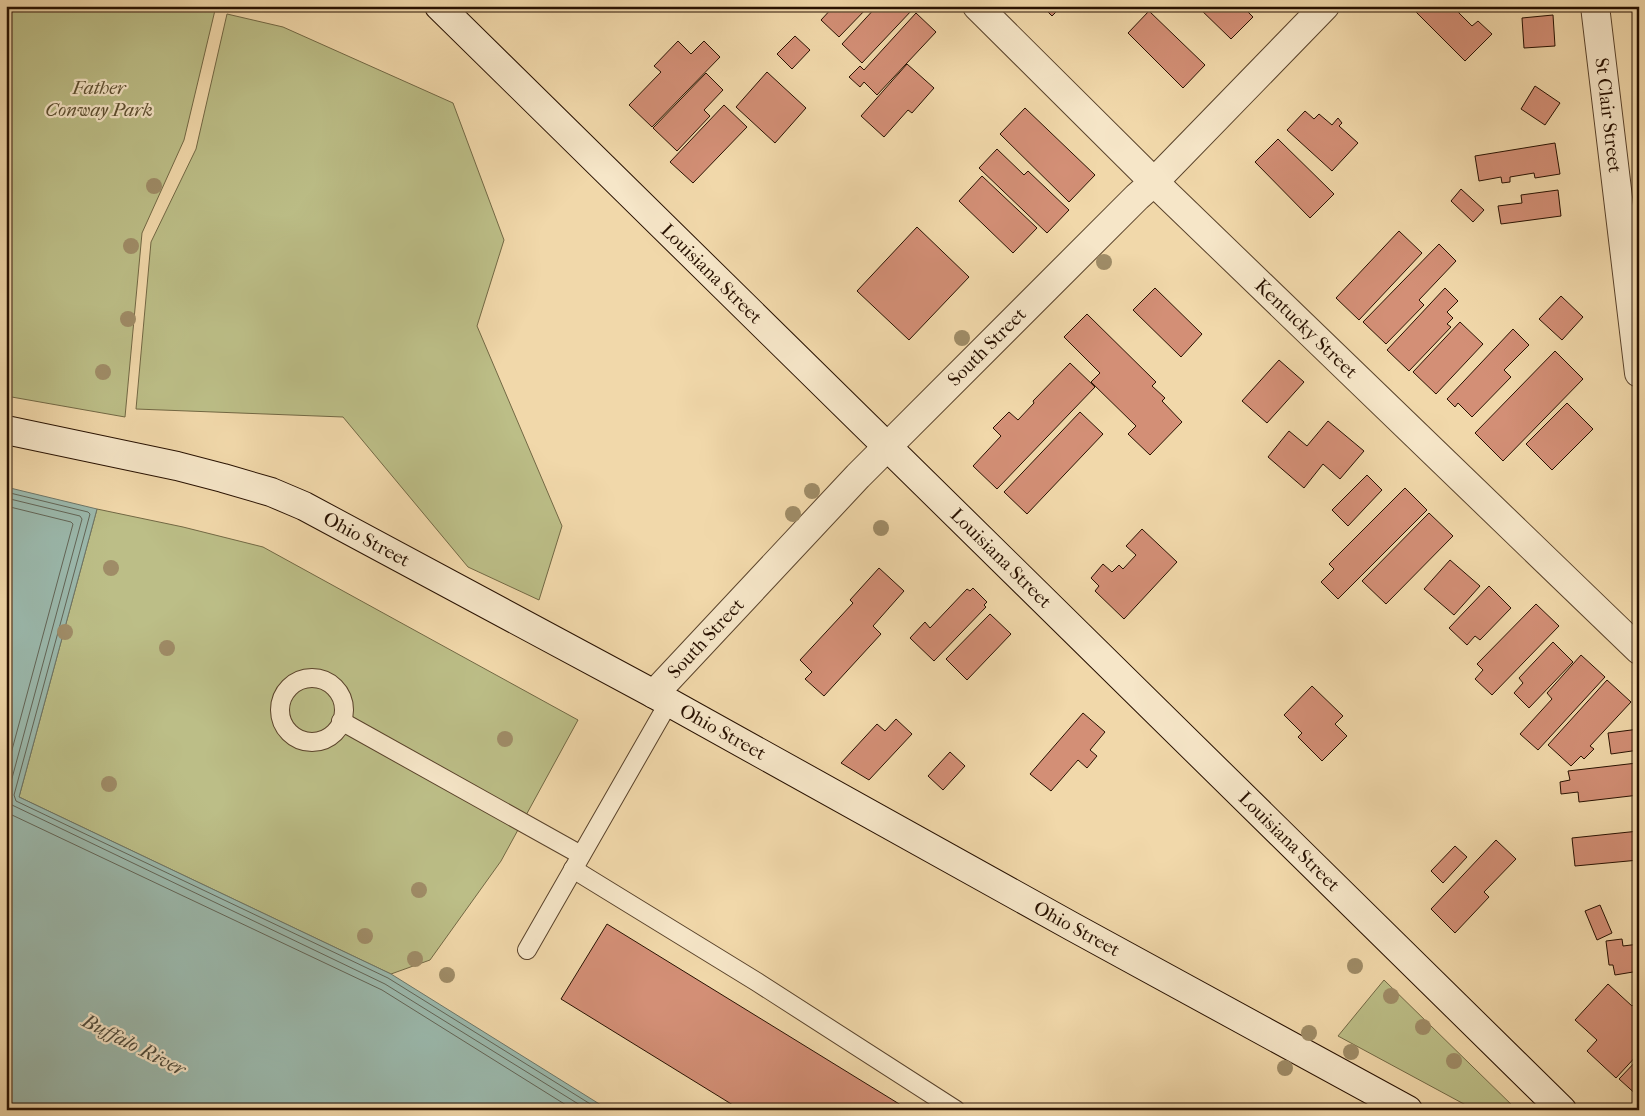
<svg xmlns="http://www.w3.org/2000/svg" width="1645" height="1116" font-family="'IM FELL French Canon',serif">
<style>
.green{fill:#bcbe87;stroke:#726844}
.water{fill:#9bb9ad;stroke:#6d7668}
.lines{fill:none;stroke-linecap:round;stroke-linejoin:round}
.shore{stroke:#626557;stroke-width:1}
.building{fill:#d38f76;stroke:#281101}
.lane-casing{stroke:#5a432b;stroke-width:20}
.street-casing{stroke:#5a432b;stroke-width:30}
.secondary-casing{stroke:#281101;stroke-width:30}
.lane{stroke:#f6e6c8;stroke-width:18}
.street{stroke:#f6e6c8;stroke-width:28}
.secondary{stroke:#f6e6c8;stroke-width:28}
.tree{fill:#9f8c67}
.labels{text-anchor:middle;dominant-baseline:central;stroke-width:4.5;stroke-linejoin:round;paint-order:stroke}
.park-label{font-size:19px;font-style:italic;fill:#5c4e30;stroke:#f6e6c8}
.street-label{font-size:19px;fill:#281101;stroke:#f6e6c8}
.water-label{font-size:20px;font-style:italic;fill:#504c3d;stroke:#f6e6c8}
</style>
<rect width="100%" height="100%" fill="#f1d8aa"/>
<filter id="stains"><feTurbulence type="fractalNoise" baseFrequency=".004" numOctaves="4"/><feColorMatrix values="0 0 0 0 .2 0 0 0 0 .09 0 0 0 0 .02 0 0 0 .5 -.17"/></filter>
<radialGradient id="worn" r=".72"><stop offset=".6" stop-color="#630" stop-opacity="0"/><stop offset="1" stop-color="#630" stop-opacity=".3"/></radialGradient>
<g class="green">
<path d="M 6,6 L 216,6 L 184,140 L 142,233 L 125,417 L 6,396 Z"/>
<path d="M 227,14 L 283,27 L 453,103 L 504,240 L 477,326 L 562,526 L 539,600 L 468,567 L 343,417 L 136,409 L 151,242 L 196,149 Z"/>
<path d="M 97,509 L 183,527 L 263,547 L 578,720 L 501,861 L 430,960 L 391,974 L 19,797 Z"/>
<path d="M 1384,980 L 1517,1110 L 1475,1110 L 1338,1036 Z"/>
</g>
<path class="water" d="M 6,487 L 97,509 L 19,797 L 391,974 L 609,1110 L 6,1110 Z"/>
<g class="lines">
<g class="shore">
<path d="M 6,492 L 88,512 L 90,514 L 14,795 L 16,801 L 388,978 L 600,1110"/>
<path d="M 6,498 L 80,516 L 82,519 L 8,793 L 8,800 L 12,805 L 385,984 L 588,1110"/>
<path d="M 6,506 L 71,522 L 73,524 L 6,772"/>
<path d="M 6,810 L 12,815 L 382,990 L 574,1110"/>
</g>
</g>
<g class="building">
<path d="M 834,6 L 869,6 L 839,37 L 821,20 Z"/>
<path d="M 877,6 L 909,6 L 913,9 L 862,63 L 842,44 Z"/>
<path d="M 1042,6 L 1062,6 L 1052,16 Z"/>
<path d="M 1197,6 L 1242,6 L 1253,17 L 1231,39 Z"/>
<path d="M 1410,6 L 1455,6 L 1459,13 L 1472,26 L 1478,21 L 1492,34 L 1465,61 Z"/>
<path d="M 1149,11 L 1205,65 L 1183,88 L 1128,33 Z"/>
<path d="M 916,13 L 936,32 L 877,95 L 864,82 L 860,87 L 849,77 L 860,66 L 864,70 Z"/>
<path d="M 1553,15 L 1555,46 L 1524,48 L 1522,18 Z"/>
<path d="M 795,36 L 810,50 L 792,69 L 777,54 Z"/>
<path d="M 678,41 L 691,54 L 704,41 L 720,57 L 652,127 L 629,105 L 661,72 L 654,66 Z"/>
<path d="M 907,64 L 934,88 L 912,113 L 908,110 L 884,137 L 861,116 Z"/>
<path d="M 767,72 L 806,108 L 775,143 L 736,107 Z"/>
<path d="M 706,73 L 723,90 L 704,110 L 710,116 L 677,151 L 653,128 Z"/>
<path d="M 1535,86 L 1560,103 L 1545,125 L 1521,109 Z"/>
<path d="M 724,105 L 747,127 L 693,183 L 670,162 Z"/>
<path d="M 1025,108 L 1095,175 L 1069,202 L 1000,134 Z"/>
<path d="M 1305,111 L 1314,119 L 1319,114 L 1332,125 L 1338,118 L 1342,123 L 1339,126 L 1358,143 L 1332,171 L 1287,130 Z"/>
<path d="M 1278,139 L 1334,194 L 1310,218 L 1255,162 Z"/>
<path d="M 1555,143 L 1560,174 L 1535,178 L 1534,173 L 1510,177 L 1510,182 L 1502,183 L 1501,177 L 1479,181 L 1475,156 Z"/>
<path d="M 997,149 L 1024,175 L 1028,171 L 1069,210 L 1047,233 L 979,168 Z"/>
<path d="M 982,176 L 1037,228 L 1013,253 L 959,201 Z"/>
<path d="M 1461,189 L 1484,210 L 1473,222 L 1451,201 Z"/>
<path d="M 1558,190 L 1561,216 L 1501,224 L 1498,206 L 1522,203 L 1521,195 Z"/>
<path d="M 917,227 L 969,277 L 909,340 L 857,291 Z"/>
<path d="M 1399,231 L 1422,253 L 1359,320 L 1336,298 Z"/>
<path d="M 1439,244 L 1456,261 L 1419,300 L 1424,305 L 1386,344 L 1363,322 Z"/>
<path d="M 1155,288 L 1202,334 L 1181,357 L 1133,310 Z"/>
<path d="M 1445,288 L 1458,301 L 1447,312 L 1453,318 L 1447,324 L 1451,327 L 1409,371 L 1387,350 Z"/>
<path d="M 1561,296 L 1583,317 L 1562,340 L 1539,319 Z"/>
<path d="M 1087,314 L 1156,382 L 1152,386 L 1165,398 L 1162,401 L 1182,422 L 1150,455 L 1128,434 L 1136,426 L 1091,382 L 1100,373 L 1064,337 Z"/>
<path d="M 1460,322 L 1483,344 L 1436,394 L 1413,372 Z"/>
<path d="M 1513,329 L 1529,345 L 1504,370 L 1511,377 L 1472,417 L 1458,403 L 1455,407 L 1447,399 Z"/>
<path d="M 1555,351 L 1583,379 L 1503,461 L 1475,433 Z"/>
<path d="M 1279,360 L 1304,382 L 1267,423 L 1242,401 Z"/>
<path d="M 1070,363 L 1095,387 L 997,489 L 973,466 L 1001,436 L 993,428 L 1009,412 L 1018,420 L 1034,403 L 1033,401 Z"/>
<path d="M 1567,403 L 1593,429 L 1552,470 L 1526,444 Z"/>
<path d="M 1080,412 L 1103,434 L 1027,514 L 1004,492 Z"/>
<path d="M 1328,421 L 1364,451 L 1340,479 L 1323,464 L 1304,488 L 1268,457 L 1289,431 L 1307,446 Z"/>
<path d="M 1367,475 L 1382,490 L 1348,526 L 1332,510 Z"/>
<path d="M 1405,488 L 1427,510 L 1338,599 L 1321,582 L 1334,569 L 1329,564 Z"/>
<path d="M 1429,513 L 1453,536 L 1386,604 L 1362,581 Z"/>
<path d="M 1142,529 L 1177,562 L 1124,619 L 1095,591 L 1099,586 L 1091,578 L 1103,564 L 1112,572 L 1119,565 L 1123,569 L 1136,555 L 1126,546 Z"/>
<path d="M 1450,560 L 1480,586 L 1454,615 L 1424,589 Z"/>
<path d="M 879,568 L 904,591 L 873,626 L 881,634 L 824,696 L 805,679 L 812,672 L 800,660 L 853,603 L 850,600 Z"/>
<path d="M 1489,586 L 1511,608 L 1480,640 L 1475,636 L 1467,645 L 1449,628 Z"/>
<path d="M 973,588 L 987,602 L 984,605 L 986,607 L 934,661 L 910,638 L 925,622 L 930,628 L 967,589 L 970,591 Z"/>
<path d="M 1536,604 L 1559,626 L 1492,695 L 1475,679 L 1483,670 L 1477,664 Z"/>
<path d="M 990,614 L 1011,634 L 967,680 L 946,659 Z"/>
<path d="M 1553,642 L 1573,662 L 1529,708 L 1514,693 L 1523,683 L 1519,678 Z"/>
<path d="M 1581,655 L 1605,677 L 1538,750 L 1520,734 L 1552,699 L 1547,693 Z"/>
<path d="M 1607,680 L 1631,702 L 1590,746 L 1594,749 L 1584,759 L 1581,756 L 1571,766 L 1548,745 Z"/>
<path d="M 1312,686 L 1343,716 L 1335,724 L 1347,736 L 1322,761 L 1298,737 L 1302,733 L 1284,715 Z"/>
<path d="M 1083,713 L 1105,732 L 1090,750 L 1097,756 L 1087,768 L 1078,760 L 1051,791 L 1030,774 Z"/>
<path d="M 896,719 L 912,734 L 869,780 L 841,763 L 877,724 L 885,731 Z"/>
<path d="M 1639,729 L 1639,750 L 1611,754 L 1608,733 Z"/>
<path d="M 950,752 L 965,766 L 943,790 L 928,776 Z"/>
<path d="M 1637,763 L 1639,795 L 1579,802 L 1578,792 L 1561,794 L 1560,782 L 1570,780 L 1568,771 Z"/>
<path d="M 1639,831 L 1639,860 L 1575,866 L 1572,838 Z"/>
<path d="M 1496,840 L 1516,859 L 1484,892 L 1489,897 L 1455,933 L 1431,909 Z"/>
<path d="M 1455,846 L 1467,857 L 1443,883 L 1431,871 Z"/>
<path d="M 1600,905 L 1612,933 L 1597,940 L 1585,911 Z"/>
<path d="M 607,924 L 909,1110 L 741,1110 L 561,999 Z"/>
<path d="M 1622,939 L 1623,946 L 1639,944 L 1639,971 L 1615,975 L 1613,965 L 1609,965 L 1606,941 Z"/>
<path d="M 1608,984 L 1632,1006 L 1639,999 L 1639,1053 L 1616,1078 L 1587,1051 L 1597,1040 L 1575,1020 Z"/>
<path d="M 1639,1058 L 1639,1097 L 1619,1079 Z"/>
</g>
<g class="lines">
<g class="lane-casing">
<g id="lane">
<circle cx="312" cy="710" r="32"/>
<path d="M 341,721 L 581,855"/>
<path d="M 573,869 L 757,982 L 956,1110"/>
<path d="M 527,950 L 669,702"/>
</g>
</g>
<g class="street-casing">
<g id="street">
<path id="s1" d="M 977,6 L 1154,182 L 1639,650"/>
<path id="s2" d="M 1595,6 L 1639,373"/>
<path id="s3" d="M 654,694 L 858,476 L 1137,197 L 1154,182 L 1325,6"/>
</g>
</g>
<g class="secondary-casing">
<g id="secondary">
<path id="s4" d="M 439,6 L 1562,1110"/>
<path id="s5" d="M 6,430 L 177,466 L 223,478 L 271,492 L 304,506 L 654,694 L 1073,927 L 1408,1110"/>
</g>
</g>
<use href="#lane" class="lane"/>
<use href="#street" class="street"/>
<use href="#secondary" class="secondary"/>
</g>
<g class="tree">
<circle cx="154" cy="186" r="8"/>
<circle cx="131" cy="246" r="8"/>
<circle cx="1104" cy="262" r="8"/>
<circle cx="128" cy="319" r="8"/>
<circle cx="962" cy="338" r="8"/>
<circle cx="103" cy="372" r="8"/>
<circle cx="812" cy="491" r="8"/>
<circle cx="793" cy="514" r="8"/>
<circle cx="881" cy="528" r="8"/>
<circle cx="111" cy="568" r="8"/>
<circle cx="65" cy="632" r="8"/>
<circle cx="167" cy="648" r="8"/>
<circle cx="505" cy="739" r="8"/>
<circle cx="109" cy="784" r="8"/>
<circle cx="419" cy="890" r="8"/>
<circle cx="365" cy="936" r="8"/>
<circle cx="415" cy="959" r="8"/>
<circle cx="1355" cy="966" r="8"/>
<circle cx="447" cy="975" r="8"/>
<circle cx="1391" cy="996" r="8"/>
<circle cx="1423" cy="1027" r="8"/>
<circle cx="1309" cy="1033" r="8"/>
<circle cx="1351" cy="1052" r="8"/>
<circle cx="1454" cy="1061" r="8"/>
<circle cx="1285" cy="1068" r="8"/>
</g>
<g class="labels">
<g class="park-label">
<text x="99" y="88">Father<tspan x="99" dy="22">Conway Park</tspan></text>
</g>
<g class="street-label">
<text stroke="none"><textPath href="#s2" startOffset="110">St Clair Street</textPath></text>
<text stroke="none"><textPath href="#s4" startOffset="382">Louisiana Street</textPath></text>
<text stroke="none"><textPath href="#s1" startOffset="461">Kentucky Street</textPath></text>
<text stroke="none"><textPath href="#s3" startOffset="481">South Street</textPath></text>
<text stroke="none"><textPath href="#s5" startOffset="379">Ohio Street</textPath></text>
<text stroke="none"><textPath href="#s4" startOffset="788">Louisiana Street</textPath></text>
<text stroke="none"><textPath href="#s3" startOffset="76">South Street</textPath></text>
<text stroke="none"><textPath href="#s5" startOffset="784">Ohio Street</textPath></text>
<text stroke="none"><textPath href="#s4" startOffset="1192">Louisiana Street</textPath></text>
<text stroke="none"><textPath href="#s5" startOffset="1189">Ohio Street</textPath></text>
</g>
<g class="water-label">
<text transform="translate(134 1045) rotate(27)">Buffalo River</text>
</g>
</g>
<rect width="1645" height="1116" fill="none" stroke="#f1d8aa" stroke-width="25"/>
<rect x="8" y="8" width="1630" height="1101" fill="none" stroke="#281101" stroke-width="2.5"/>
<rect x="12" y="12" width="1620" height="1091" fill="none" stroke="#281101"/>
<rect width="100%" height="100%" filter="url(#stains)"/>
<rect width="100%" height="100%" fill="url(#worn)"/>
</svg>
